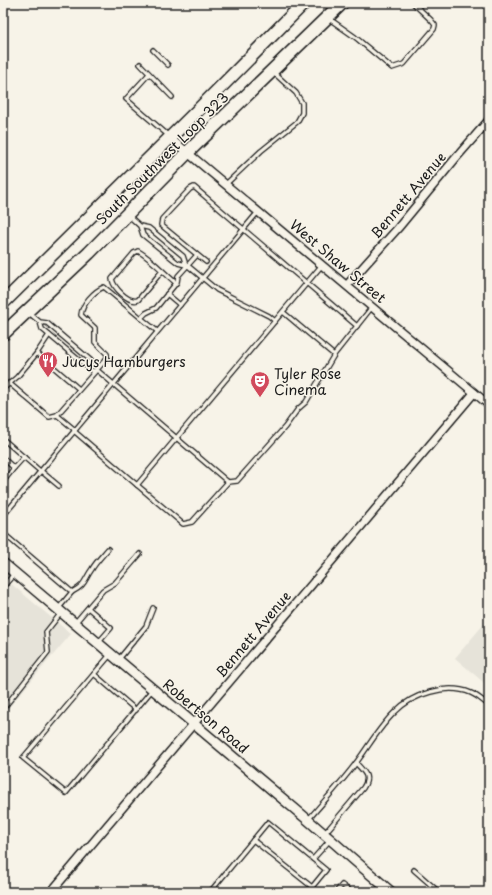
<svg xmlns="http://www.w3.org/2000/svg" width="492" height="895" font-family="'Playpen Sans',sans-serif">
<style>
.built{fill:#e6e3d9}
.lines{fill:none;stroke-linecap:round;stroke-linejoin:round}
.service-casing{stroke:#1c1c1c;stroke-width:6}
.minor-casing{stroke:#1c1c1c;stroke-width:10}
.tertiary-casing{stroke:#1c1c1c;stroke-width:12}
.trunk-casing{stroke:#1c1c1c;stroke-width:15}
.service{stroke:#f7f3e8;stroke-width:3.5}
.minor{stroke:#f7f3e8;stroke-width:7}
.tertiary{stroke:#f7f3e8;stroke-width:9}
.trunk{stroke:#f7f3e8;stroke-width:12}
.labels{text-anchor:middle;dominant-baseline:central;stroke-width:3;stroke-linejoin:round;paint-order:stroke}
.street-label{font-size:14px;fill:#1c1c1c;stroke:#f7f3e8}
.poi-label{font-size:14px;fill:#1c1c1c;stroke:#f7f3e8;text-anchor:start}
</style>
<rect width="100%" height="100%" fill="#f7f3e8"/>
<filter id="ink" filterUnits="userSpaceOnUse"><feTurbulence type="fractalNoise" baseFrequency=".025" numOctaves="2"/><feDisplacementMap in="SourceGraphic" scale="8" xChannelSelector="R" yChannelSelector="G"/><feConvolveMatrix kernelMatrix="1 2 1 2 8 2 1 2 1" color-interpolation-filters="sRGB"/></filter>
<g filter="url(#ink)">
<g class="built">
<path d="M 3,577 L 71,634 L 3,714 Z"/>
<path d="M 489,618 L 489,687 L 455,658 Z"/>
</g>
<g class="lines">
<g class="service-casing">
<g id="service">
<path d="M 328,18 L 355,37 L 392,68 L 404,64 L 434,29 L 435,25 L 431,20 L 413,3"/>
<path d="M 153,50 L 168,65"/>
<path d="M 140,64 L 172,97"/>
<path d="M 149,74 L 126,99 L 169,136"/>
<path d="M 226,184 L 261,151 L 297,122 L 302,113 L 302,103 L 296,93 L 273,72"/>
<path d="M 128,215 L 140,226 L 143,235 L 178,263 L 186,265 L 183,256 L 149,228 L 140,226"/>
<path d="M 206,262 L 161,225 L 162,219 L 190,189 L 194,187 L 357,326"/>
<path d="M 187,265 L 217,290 L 269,316 L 275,321"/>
<path d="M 162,271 L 138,300 C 128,303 114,288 112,279 L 134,253 L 138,251 C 152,259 164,273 176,283"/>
<path d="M 167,294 L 180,305"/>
<path d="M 283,312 L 334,355"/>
<path d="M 29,313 L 40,322 L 42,329 L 92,371 L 97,370 L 95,364 L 47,323 L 40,322"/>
<path d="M 157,331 L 141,318 L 146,313 L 156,308 L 177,282 L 178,276 L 197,255"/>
<path d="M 37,353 L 79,389"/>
<path d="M 97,370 L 228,482 L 237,481 L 285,427 L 298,409 L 306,402 L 334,355 L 372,307"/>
<path d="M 9,383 L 49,417 L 57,415"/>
<path d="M 3,389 L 17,377 L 37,353 L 49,335"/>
<path d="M 75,430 L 57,415 L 107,358 L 107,354 L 95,342 L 95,328 L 81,315 C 82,304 94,291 104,287 L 141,318"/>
<path d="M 74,431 L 137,485 L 322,265"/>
<path d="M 3,439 L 40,471"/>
<path d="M 3,458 L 14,468 L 3,482"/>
<path d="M 14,468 L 24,457"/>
<path d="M 41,471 L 59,486"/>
<path d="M 137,485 L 183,524 L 192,522 L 228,482"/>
<path d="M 3,516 L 258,212"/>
<path d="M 3,533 L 72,592 L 58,609"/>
<path d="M 3,587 L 14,574"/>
<path d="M 72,592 C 86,585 84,580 92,569 C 96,562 102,556 108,549"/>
<path d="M 88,608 L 111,628 L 98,643"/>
<path d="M 75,623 L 103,590 L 115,583 L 140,554"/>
<path d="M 110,655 L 23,758 L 66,793 L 152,690"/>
<path d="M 119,659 L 146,626 L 153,608"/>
<path d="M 94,674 L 136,710"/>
<path d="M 3,709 L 48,652 L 46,632 L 61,613"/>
<path d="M 308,820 C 324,801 341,783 356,763 C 369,746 379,727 395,712 C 412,694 447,683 471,693 C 478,696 483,701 489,705"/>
<path d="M 325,833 L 363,788 C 371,776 364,772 356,763"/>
<path d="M 253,840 L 312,887"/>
<path d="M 313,859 L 330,840"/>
<path d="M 414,870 L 439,892"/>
<path d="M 210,892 L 268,822 L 326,870 L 308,892"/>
<path d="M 336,892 L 342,885 L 351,892"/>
</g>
</g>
<g class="minor-casing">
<g id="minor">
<path d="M 170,138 L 489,405"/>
<path d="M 347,285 L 398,228 L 455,159 L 489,120"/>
<path d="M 51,892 L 474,393"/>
</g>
</g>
<g class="tertiary-casing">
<path id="tertiary" d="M 3,563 L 308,820 L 391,892"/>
</g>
<g class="trunk-casing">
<g id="trunk">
<path d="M 3,303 L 198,110 L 304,3"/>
<path d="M 3,334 L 89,253 L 188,152 L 342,3"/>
</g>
</g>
<use href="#service" class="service"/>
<use href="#minor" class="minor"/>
<use href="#tertiary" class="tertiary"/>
<use href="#trunk" class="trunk"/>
</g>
</g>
<defs>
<g id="restaurant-pin" transform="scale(1)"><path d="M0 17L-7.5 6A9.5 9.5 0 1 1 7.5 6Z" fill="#d1495b" stroke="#f7f3e8"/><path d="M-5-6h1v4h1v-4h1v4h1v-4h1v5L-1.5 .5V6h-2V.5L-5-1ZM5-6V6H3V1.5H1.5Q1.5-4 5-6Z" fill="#fff"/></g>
<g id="theatre-pin" transform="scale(1)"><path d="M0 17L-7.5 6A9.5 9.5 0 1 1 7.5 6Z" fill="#d1495b" stroke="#f7f3e8"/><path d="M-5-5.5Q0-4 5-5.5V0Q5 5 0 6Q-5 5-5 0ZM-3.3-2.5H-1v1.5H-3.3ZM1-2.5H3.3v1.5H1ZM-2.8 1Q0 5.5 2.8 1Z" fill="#fff"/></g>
</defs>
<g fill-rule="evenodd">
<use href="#restaurant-pin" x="48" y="361"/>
<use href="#theatre-pin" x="260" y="381"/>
</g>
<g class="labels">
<g class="street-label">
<text transform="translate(162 158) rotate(-45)">South Southwest Loop 323</text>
<text transform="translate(408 195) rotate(-50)">Bennett Avenue</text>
<text transform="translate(338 261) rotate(40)">West Shaw Street</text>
<text transform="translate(253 634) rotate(-50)">Bennett Avenue</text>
<text transform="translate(206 716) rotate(40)">Robertson Road</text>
</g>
<g class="poi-label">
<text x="62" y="361">Jucys Hamburgers</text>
<text x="274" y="373">Tyler Rose<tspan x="274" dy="16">Cinema</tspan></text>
</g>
</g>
<rect width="492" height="895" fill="none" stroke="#f7f3e8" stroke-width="16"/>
<rect x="8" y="8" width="476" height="879" fill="none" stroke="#1c1c1c" stroke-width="1.5" filter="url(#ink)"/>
</svg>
